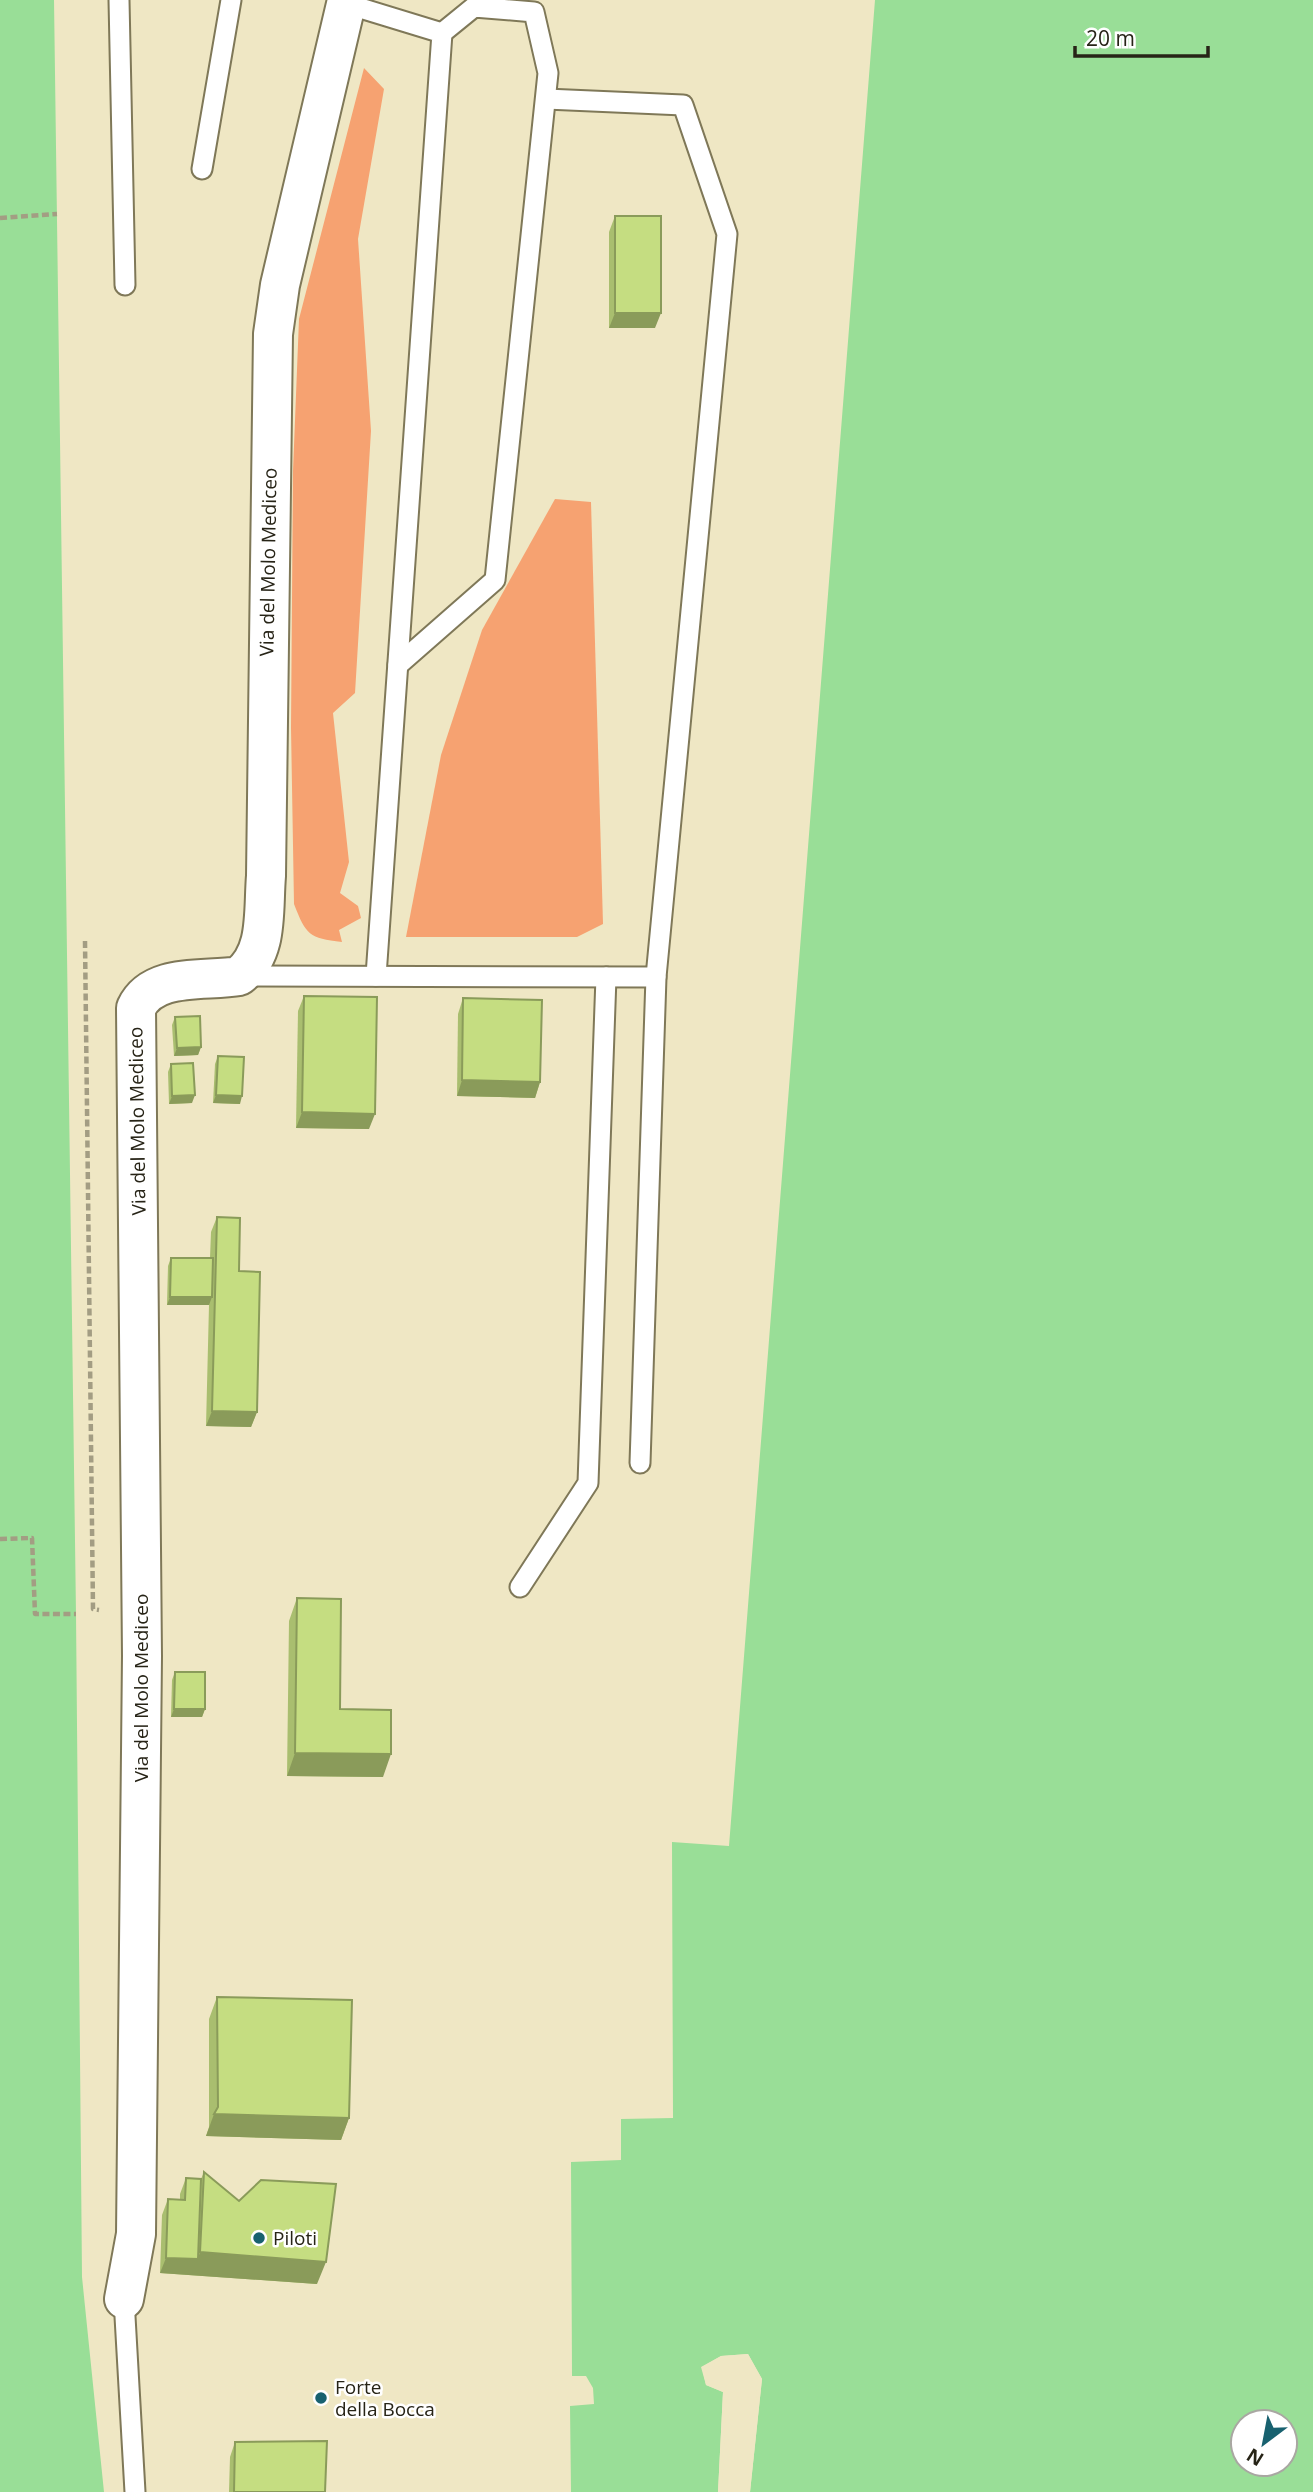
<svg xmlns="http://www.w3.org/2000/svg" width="1313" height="2492" font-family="'Open Sans',sans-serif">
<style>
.green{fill:#f6a271}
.water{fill:#99de97;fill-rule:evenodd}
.pier{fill:#efe7c4}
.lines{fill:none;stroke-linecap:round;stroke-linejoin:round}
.service-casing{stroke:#7f7858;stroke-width:23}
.minor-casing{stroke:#7f7858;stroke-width:42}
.path{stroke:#a39d83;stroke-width:4.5;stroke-dasharray:7 3.5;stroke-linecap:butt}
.service{stroke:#fff;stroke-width:19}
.minor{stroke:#fff;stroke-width:38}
.wall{fill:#a9be6f}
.shaded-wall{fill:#8a9b5a}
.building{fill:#c5dd81;stroke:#8a9b5a;stroke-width:2}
.poi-dot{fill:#18616f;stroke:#fff;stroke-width:2.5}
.labels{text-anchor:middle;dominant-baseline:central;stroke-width:5;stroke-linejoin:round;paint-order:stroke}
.street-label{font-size:19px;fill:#272417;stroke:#fff}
.poi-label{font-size:19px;fill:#272417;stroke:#fff;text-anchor:start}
</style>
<rect width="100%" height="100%" fill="#efe7c4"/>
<g class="green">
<path d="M 364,68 L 384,89 L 358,239 L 371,431 L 355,693 L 333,713 L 349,862 L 340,893 L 358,906 L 361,918 L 339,930 L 342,942 C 309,938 306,935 294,904 L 291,728 L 293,471 L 299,319 Z"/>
<path d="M 555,499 L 591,502 L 603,924 L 577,937 L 406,937 L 441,755 L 482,630 Z"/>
</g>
<g class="water">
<path d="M 0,0 L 54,0 L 76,1614 L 82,2277 L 104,2492 L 0,2492 Z"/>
<path d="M 875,0 L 1313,0 L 1313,2492 L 750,2492 L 762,2379 L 748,2354 L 721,2356 L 702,2367 L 706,2385 L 723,2392 L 718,2492 L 571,2492 L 570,2406 L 594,2404 L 593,2388 L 586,2376 L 572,2376 L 571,2162 L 621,2160 L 621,2119 L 673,2118 L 672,1842 L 729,1846 ZM 1243,2422 L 1285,2422 L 1285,2464 L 1243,2464 Z"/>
</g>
<path class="pier" d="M 748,2354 L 762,2379 L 750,2492 L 747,2492 L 758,2379 L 746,2357 L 722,2359 L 705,2369 L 709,2383 L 727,2391 L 722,2492 L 718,2492 L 723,2392 L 706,2385 L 701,2367 L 721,2356 Z"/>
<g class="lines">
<g class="service-casing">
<g id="service">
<path d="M 119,0 L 125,285"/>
<path d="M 347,4 L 442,33 L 376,976"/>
<path d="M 546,99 L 683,105 L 727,234 L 656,977 L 640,1463"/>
<path d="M 202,169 L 231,0"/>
<path d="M 398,665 L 495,580 L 548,73 L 534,12 L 474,7 L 442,33"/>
<path d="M 240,976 L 656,977"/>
<path d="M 520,1587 L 588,1483 L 606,977"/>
<path d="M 124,2299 L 135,2492"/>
</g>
</g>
<g class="minor-casing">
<path id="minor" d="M 124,2299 L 136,2234 L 142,1656 L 136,1008 C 153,972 205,982 239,976 C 269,953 263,911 266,876 L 273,334 L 280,285 L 347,0"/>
</g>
<g class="path">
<path d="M 0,218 L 57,214"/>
<path d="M 85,941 L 93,1609 L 99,1610"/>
<path d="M 0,1539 L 32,1538 L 35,1614 L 76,1614"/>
</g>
<use href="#service" class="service"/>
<use href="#minor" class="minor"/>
</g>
<g class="wall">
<path d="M 615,216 L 655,328 L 609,328 L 609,232 Z"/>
<path d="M 304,996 L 369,1129 L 296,1128 L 298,1011 Z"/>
<path d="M 463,998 L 540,1082 L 535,1098 L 457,1096 L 458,1014 Z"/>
<path d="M 175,1017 L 201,1047 L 198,1055 L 174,1056 L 172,1025 Z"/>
<path d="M 218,1056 L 240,1104 L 213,1103 L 215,1064 Z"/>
<path d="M 171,1064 L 192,1103 L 169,1104 L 168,1072 Z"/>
<path d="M 217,1217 L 239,1271 L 257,1412 L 251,1427 L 206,1426 L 209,1305 L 167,1305 L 168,1266 L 171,1258 L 210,1258 L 211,1232 Z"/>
<path d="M 297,1598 L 340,1709 L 383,1777 L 287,1776 L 289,1621 Z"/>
<path d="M 175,1672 L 205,1709 L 202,1717 L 171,1717 L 172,1680 Z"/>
<path d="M 217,1997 L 349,2118 L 341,2140 L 206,2136 L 209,2127 L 209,2019 Z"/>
<path d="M 204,2172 L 317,2284 L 160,2273 L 162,2215 L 168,2199 L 180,2200 L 180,2194 L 186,2178 L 201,2179 Z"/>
<path d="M 235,2442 L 325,2492 L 229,2492 L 230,2457 Z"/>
</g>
<g class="shaded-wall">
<path d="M 615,313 L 661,313 L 655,328 L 609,328 Z"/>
<path d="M 201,1047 L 198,1055 L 174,1056 L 177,1048 Z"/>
<path d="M 462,1080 L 540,1082 L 535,1098 L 457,1096 Z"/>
<path d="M 195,1095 L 192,1103 L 169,1104 L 172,1096 Z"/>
<path d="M 216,1095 L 242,1096 L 240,1104 L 213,1103 Z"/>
<path d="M 302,1112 L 375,1114 L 369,1129 L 296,1128 Z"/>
<path d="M 170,1297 L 212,1297 L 209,1305 L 167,1305 Z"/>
<path d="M 212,1411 L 257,1412 L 251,1427 L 206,1426 Z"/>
<path d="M 174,1709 L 205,1709 L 202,1717 L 171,1717 Z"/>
<path d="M 295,1753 L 391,1754 L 383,1777 L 287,1776 Z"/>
<path d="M 214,2114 L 349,2118 L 341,2140 L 206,2136 Z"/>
<path d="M 200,2252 L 326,2262 L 317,2284 L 160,2273 L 166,2258 L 198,2259 Z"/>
</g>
<g class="building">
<rect x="615" y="216" width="46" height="97"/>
<path d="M 304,996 L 377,997 L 375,1114 L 302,1112 Z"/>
<path d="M 463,998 L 542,1000 L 540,1082 L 462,1080 Z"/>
<path d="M 200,1016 L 201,1047 L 177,1048 L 175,1017 Z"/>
<path d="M 218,1056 L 244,1057 L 242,1096 L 216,1095 Z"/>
<path d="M 193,1063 L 195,1095 L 172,1096 L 171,1064 Z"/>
<path d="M 217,1217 L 240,1218 L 239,1271 L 260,1272 L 257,1412 L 212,1411 Z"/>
<path d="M 171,1258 L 213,1258 L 212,1297 L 170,1297 Z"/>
<path d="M 297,1598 L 341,1599 L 340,1709 L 391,1710 L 391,1754 L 295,1753 Z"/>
<path d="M 175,1672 L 205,1672 L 205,1709 L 174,1709 Z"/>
<path d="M 217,1997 L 352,2000 L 349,2118 L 214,2114 L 218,2107 Z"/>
<path d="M 204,2172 L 239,2201 L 261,2180 L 336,2184 L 326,2262 L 200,2252 Z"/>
<path d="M 186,2178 L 201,2179 L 198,2259 L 166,2258 L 168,2199 L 185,2200 Z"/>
<path d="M 327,2441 L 325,2492 L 234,2492 L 235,2442 Z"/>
</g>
<g class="poi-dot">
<circle cx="259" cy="2238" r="7"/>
<circle cx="321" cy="2398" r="7"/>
</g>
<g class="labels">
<g class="street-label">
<text transform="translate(268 562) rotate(-89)">Via del Molo Mediceo</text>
<text transform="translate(137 1121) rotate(-91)">Via del Molo Mediceo</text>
<text transform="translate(141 1688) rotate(-90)">Via del Molo Mediceo</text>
</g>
<g class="poi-label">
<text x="273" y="2238">Piloti</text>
<text x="335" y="2387">Forte<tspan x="335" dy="22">della Bocca</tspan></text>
</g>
</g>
<g transform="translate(1264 2443) rotate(212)"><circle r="33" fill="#ffffff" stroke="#a9a7a2" stroke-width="2"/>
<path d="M0-5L12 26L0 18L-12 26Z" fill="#18616f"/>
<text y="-10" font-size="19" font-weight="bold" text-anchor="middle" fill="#272417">N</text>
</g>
<path d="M1075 46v10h133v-10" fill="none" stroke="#272417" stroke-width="3.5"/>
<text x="1086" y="46" font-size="21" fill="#272417" stroke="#ffffff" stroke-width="5" paint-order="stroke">20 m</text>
</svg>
